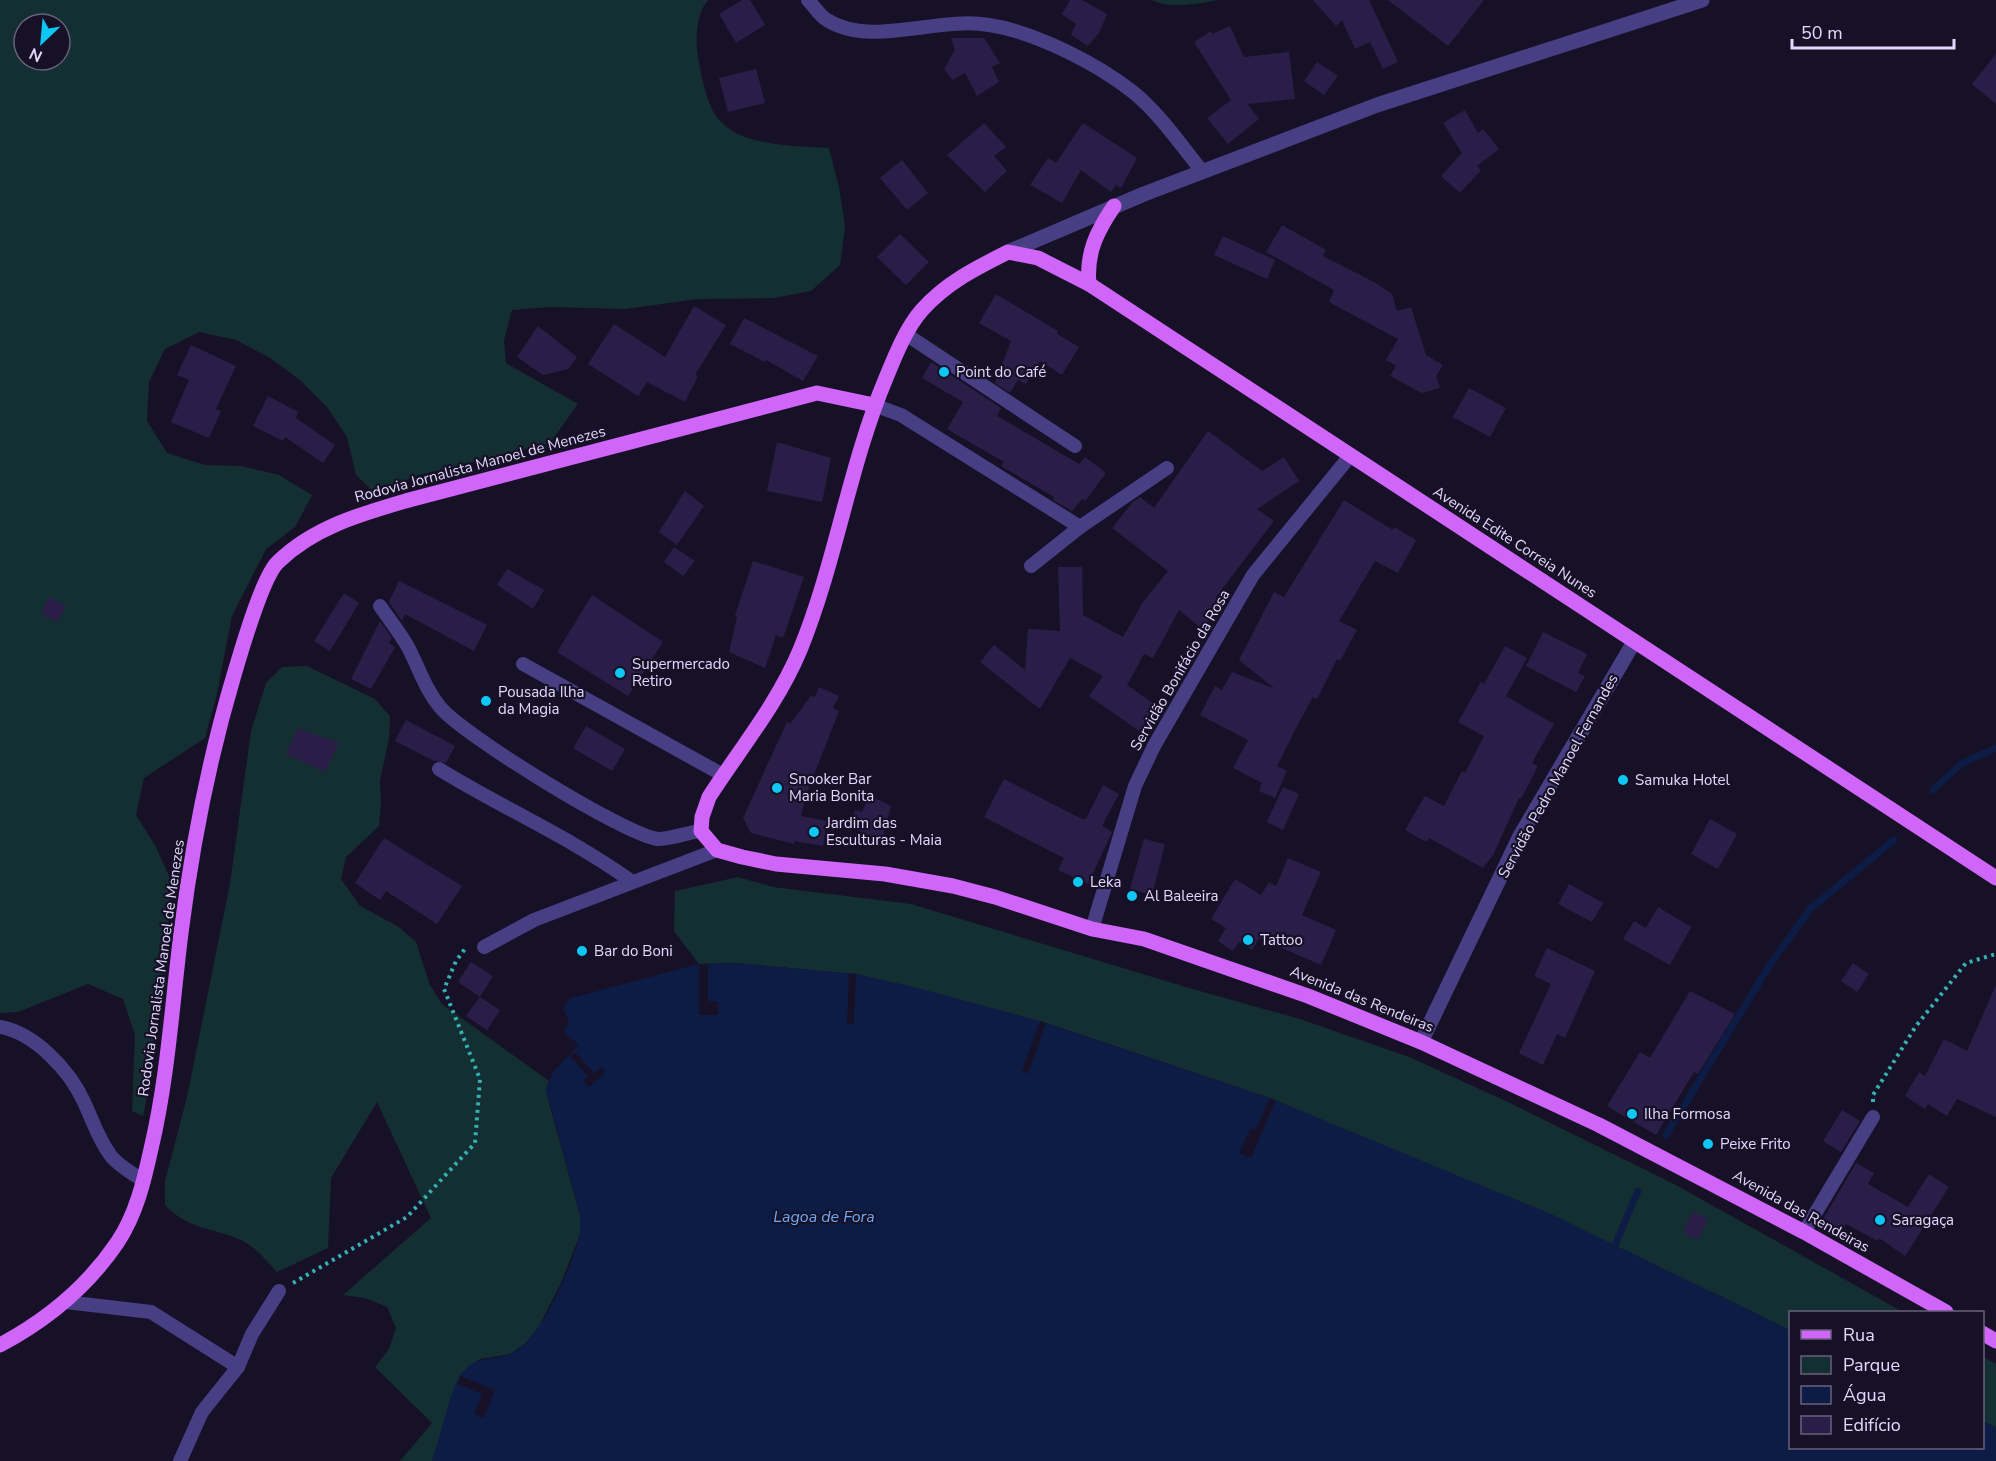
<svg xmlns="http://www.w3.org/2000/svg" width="1996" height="1461" font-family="'Nunito Sans',sans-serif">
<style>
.green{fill:#142f31;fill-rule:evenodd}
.water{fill:#0d1c45}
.pier{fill:#171127}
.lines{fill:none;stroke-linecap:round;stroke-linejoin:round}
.stream{stroke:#0d1c45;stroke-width:7}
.building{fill:#2a1e48}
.path{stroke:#35b0b5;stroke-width:4;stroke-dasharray:3 4.5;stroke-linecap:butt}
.service{stroke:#483e84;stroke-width:14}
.minor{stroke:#483e84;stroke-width:15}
.tertiary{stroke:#483e84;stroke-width:15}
.primary{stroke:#d065f9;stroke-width:15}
.poi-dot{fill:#0dc7f5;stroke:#171127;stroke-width:2}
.labels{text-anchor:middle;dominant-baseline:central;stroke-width:4.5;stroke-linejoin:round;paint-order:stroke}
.poi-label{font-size:15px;fill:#e1d9fd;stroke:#171127;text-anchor:start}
.street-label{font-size:15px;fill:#e1d9fd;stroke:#171127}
.water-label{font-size:16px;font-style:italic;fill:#6caaf9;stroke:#171127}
</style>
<rect width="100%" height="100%" fill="#171127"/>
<g class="green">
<path d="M 0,0 L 708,0 C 696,14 695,39 698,57 C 701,75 707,107 720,121 C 743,147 797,146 829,148 L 839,187 L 845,226 L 840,265 L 811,291 L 774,298 L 698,299 L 625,309 L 549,307 L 512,310 L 504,341 L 506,363 L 578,404 L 550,443 L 419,475 L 374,492 L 356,475 L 347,437 L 327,407 L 300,380 L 270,358 L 236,340 L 199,332 L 165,349 L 149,382 L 147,421 L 167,453 L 205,465 L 241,466 L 279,475 L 312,495 L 295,527 L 266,549 L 232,616 L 216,698 L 205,738 L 144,778 L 136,815 L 156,847 L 172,883 L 154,1062 L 143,1116 L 132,1111 L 135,1035 L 123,999 L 88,984 L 18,1012 L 0,1013 ZM 24,24 L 60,24 L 60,60 L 24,60 Z"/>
<path d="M 1151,0 L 1218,0 C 1197,4 1171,9 1151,0 Z"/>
<path d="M 307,666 L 375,699 L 390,716 L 389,738 L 380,781 L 381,804 L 379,826 L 346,857 L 341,879 L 360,906 L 399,927 L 416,942 L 430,985 L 442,1004 L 549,1081 L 546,1089 L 549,1103 L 580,1215 L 580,1235 L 560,1285 L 539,1326 L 528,1341 L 511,1354 L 480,1359 L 460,1376 L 432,1461 L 400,1461 L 432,1423 L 375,1367 L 389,1349 L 396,1328 L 387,1307 L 365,1298 L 343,1295 L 431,1218 L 377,1102 L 331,1178 L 328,1248 L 277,1272 C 266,1261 256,1247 241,1240 C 212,1227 190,1231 165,1205 L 165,1181 L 187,1097 L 230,884 L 251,731 L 266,683 L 282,667 Z"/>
<path d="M 738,877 L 773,887 L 911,904 L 1189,988 L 1300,1019 L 1409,1057 L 1508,1102 L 1674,1184 L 1903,1312 L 1790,1312 L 1790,1330 L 1714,1293 L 1270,1098 L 1046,1023 L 856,974 L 736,963 L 699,964 L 674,931 L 675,891 Z"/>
<path d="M 1982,1356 L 1996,1364 L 1996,1428 L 1983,1421 Z"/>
</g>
<path class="water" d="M 736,963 L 856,974 L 910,986 L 1040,1021 L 1270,1098 L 1551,1214 L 1790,1330 L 1790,1448 L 1982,1448 L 1983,1421 L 1996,1428 L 1996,1461 L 432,1461 C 439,1442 451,1387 461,1374 C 477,1354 491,1362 510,1354 C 540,1343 571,1267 579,1238 C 581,1231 580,1222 580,1215 L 546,1089 L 554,1071 L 579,1045 L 565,1033 L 569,1020 L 563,1008 L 571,998 L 699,964 Z"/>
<g class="pier">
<path d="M 699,964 L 708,964 L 708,1001 L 718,1002 L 718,1015 L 699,1015 Z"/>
<path d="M 849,974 L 856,974 L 854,1024 L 847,1024 Z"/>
<path d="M 1040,1021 L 1046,1023 L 1028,1074 L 1022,1071 Z"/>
<path d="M 575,1052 L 594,1073 L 602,1067 L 606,1072 L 589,1087 L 583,1081 L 588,1076 L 570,1056 Z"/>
<path d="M 1270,1098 L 1275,1101 L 1251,1158 L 1239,1153 L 1251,1128 L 1255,1130 Z"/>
<path d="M 460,1376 L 495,1390 L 484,1418 L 474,1414 L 482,1394 L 457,1384 Z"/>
</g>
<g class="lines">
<g class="stream">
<path d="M 1933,790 L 1961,764 L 1996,748"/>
<path d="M 1666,1135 L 1771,963 L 1810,909 L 1894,840"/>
<path d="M 1612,1252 L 1638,1191"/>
</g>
</g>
<g class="building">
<path d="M 742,0 L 750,0 L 765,25 L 736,43 L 719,14 Z"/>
<path d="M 1070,0 L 1082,0 L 1107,14 L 1099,33 L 1088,46 L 1071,35 L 1076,24 L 1062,14 Z"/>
<path d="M 1313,0 L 1369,0 L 1398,62 L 1383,69 L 1370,42 L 1355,49 L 1342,20 L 1336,26 Z"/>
<path d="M 1388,0 L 1484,0 L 1448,46 Z"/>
<path d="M 1230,26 L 1244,57 L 1289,52 L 1295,99 L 1247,104 L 1259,119 L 1228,144 L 1207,118 L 1231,100 L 1194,42 L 1211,31 L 1212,34 Z"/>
<path d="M 951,38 L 984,38 L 1000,63 L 992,67 L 999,82 L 977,96 L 965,73 L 953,80 L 944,69 L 955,50 Z"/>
<path d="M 1996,54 L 1996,104 L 1972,84 Z"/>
<path d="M 1317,62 L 1338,76 L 1324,95 L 1304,81 Z"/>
<path d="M 756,69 L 765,103 L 728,112 L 719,78 Z"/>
<path d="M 1465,110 L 1478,133 L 1483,129 L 1499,149 L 1477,166 L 1481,170 L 1460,193 L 1441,176 L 1462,153 L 1443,123 Z"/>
<path d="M 984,123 L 1006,147 L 994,156 L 1007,171 L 985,192 L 947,155 Z"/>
<path d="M 1083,123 L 1137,158 L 1121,188 L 1116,185 L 1111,192 L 1081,170 L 1062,203 L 1030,185 L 1048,158 L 1056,163 Z"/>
<path d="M 902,160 L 928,193 L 907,210 L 880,178 Z"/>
<path d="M 1282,225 L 1326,250 L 1323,256 L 1374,282 L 1392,294 L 1397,311 L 1411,307 L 1426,355 L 1443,365 L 1436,376 L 1440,388 L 1422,393 L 1390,376 L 1396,366 L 1386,360 L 1398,339 L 1329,302 L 1334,290 L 1266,252 Z"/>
<path d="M 900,234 L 929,262 L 906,285 L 877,257 Z"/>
<path d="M 1223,236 L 1275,260 L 1267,279 L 1214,255 Z"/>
<path d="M 996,294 L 1058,331 L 1057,334 L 1079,347 L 1062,375 L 1040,361 L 1026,384 L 1018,380 L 1010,393 L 995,383 L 1011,341 L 979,323 Z"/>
<path d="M 694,306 L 726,325 L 695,375 L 698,376 L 685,402 L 647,382 L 638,396 L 588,364 L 614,324 L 665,357 Z"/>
<path d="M 744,318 L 818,356 L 803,381 L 766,360 L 765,362 L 730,344 Z"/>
<path d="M 538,326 L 577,357 L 568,369 L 543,375 L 517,357 Z"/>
<path d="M 191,345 L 236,366 L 216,409 L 221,411 L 209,438 L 171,422 L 189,380 L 177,375 Z"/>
<path d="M 931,362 L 1001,408 L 997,416 L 1079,464 L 1085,457 L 1106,473 L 1085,501 L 1082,499 L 1072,511 L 1053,500 L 1054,497 L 1001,466 L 1004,462 L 947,429 L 963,402 L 922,378 Z"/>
<path d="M 1469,388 L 1506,408 L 1490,437 L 1453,417 Z"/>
<path d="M 268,396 L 298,412 L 296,418 L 335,445 L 323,463 L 285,437 L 283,441 L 253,426 Z"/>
<path d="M 1208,431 L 1262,471 L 1284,457 L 1299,481 L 1257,509 L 1274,521 L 1216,597 L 1224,603 L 1202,629 L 1179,610 L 1153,658 L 1144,654 L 1127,685 L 1157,706 L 1139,731 L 1089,696 L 1103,676 L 1070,658 L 1040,709 L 980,662 L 994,645 L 1025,670 L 1028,629 L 1060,631 L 1058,567 L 1082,567 L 1083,615 L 1123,637 L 1143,602 L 1168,571 L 1112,528 L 1132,503 L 1140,497 L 1154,508 Z"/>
<path d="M 777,442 L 831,458 L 822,502 L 767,491 Z"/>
<path d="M 685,491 L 704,506 L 677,545 L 659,532 Z"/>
<path d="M 1344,500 L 1393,530 L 1394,527 L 1416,540 L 1398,573 L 1375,561 L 1339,621 L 1357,630 L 1340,661 L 1337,659 L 1317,699 L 1313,697 L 1297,726 L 1277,766 L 1287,771 L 1275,798 L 1259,791 L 1262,783 L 1233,768 L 1248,740 L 1200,715 L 1215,686 L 1222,690 L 1232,672 L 1275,689 L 1239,660 L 1274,592 L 1284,597 Z"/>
<path d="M 674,547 L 695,561 L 683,576 L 664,562 Z"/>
<path d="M 753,561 L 804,577 L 783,638 L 776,635 L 765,668 L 729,652 L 737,617 L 735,616 Z"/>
<path d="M 507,569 L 544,590 L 533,609 L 497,585 Z"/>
<path d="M 399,581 L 487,625 L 474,651 L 405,614 L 402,621 L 389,602 Z"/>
<path d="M 344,593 L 359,603 L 330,651 L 314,641 Z"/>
<path d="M 592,595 L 663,642 L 628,696 L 557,652 Z"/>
<path d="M 49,597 L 66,606 L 57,622 L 41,613 Z"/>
<path d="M 380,621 L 392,638 L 389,643 L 395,647 L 371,689 L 351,679 Z"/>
<path d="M 1543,632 L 1587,654 L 1578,673 L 1585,676 L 1576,692 L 1526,666 Z"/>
<path d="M 1505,646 L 1527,658 L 1506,696 L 1554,724 L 1532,763 L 1538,766 L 1521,799 L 1519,798 L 1493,855 L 1483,868 L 1429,838 L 1426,842 L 1405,830 L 1425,796 L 1444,806 L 1462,771 L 1465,773 L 1484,736 L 1458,722 L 1481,682 L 1484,684 Z"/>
<path d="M 819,687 L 839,696 L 833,708 L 839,711 L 806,795 L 801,816 L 827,821 L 823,846 L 794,841 L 794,844 L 751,833 L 743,818 L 787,722 L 790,724 L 811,696 L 815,697 Z"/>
<path d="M 406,720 L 455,746 L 446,763 L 434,761 L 395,741 Z"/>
<path d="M 586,726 L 625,749 L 612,771 L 573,748 Z"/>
<path d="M 298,728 L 339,743 L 325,772 L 286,754 Z"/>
<path d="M 1004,779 L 1082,819 L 1086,819 L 1103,785 L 1119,794 L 1102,826 L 1112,832 L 1088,884 L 1058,870 L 1064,858 L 984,817 Z"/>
<path d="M 1283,787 L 1299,794 L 1283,830 L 1267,822 Z"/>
<path d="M 869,795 L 891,806 L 882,840 L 849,827 L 855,810 L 862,812 Z"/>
<path d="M 1710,819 L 1737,834 L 1718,869 L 1691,854 Z"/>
<path d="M 384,838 L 462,886 L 437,924 L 386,891 L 380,900 L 355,883 Z"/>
<path d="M 1144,839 L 1165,844 L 1152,895 L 1130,889 Z"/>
<path d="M 1288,858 L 1321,872 L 1302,915 L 1336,930 L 1321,965 L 1259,938 L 1252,950 L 1239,942 L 1233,951 L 1218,941 L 1226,928 L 1211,919 L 1235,879 L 1261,895 L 1269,882 L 1276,886 Z"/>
<path d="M 1569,884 L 1603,903 L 1592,922 L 1558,904 Z"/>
<path d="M 1658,907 L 1691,927 L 1670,965 L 1623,939 L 1634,921 L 1646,928 Z"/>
<path d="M 1547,948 L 1595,971 L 1565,1038 L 1557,1034 L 1543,1065 L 1519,1053 L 1551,984 L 1534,976 Z"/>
<path d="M 471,962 L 493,976 L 480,997 L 458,982 Z"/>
<path d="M 1853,963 L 1869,974 L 1857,992 L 1841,981 Z"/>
<path d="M 1996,985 L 1996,1117 L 1957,1099 L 1947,1116 L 1928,1104 L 1925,1109 L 1905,1096 L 1919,1072 L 1925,1076 L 1944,1039 L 1967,1051 Z"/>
<path d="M 1690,991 L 1735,1014 L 1698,1074 L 1694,1072 L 1656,1135 L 1607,1106 L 1640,1052 L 1650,1058 Z"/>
<path d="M 480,997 L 500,1010 L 487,1030 L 466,1016 Z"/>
<path d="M 1842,1110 L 1860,1121 L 1841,1152 L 1823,1141 Z"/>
<path d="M 1856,1163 L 1874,1173 L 1868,1184 L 1908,1207 L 1929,1174 L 1949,1187 L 1905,1256 L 1879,1238 L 1878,1241 L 1846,1224 L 1841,1232 L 1822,1221 Z"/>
<path d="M 1693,1211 L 1708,1219 L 1698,1240 L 1683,1233 Z"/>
</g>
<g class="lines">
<g class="path">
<path d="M 1873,1102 L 1873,1095 L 1916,1026 L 1966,963 L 1996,954"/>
<path d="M 293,1283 L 407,1217 L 475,1143 L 480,1079 L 444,989 L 456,961 L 467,946"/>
</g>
<g class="service">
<path d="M 808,0 C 814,6 820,16 827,20 C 871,48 938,16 989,25 C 1035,32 1096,63 1133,92 C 1159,113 1181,145 1202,171"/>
<path d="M 907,335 L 1075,446"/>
<path d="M 874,405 L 901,415 L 1080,527"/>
<path d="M 1031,566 L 1080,527 L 1167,468"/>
<path d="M 380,606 C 389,619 400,633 408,647 C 419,668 425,689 440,707 C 463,735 622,833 657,839 C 667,840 689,832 701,831"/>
<path d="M 523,664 L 723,775"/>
<path d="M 439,769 C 502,808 570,837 631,881"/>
<path d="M 1092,929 L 1135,786 L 1154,746 L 1253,575 L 1350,456"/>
<path d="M 484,947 L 534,920 L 717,850"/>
<path d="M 0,1027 C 35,1033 70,1071 84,1102 C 93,1121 98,1139 111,1156 C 119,1166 133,1174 144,1181"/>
<path d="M 1804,1232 L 1873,1117"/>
<path d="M 66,1302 L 151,1312 L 238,1367"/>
<path d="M 180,1461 L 202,1412 L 238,1367 L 252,1334 L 279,1291"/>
</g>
<path class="minor" d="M 1421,1042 L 1520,836 L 1634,642"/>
<path class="tertiary" d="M 1008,252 L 1144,194 L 1377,105 L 1702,0"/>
<g class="primary">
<path d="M 1089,284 C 1086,253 1097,231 1114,206"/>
<path d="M 1946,1312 L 1804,1232 L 1599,1125 L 1421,1042 L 1308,996 L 1144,939 L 1092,929 L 995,897 L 953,886 L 885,874 L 776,864 L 742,857 L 717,850 L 701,831 L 702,817 L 709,797 C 740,749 778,703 800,650 C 836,562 849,466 886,378 C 895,356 906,328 922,310 C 946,283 976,268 1008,252 L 1038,258 L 1089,284 L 1996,878"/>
<path d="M 1982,1333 L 1996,1341"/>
<path d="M 0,1345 C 47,1320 87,1287 117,1243 C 136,1215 144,1181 151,1149 C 168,1077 172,1005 181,933 C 192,846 209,759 234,675 C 241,652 262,577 278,562 C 314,527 361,514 409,500 L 817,393 L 874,405"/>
</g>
</g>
<g class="poi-dot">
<circle cx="944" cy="372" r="6"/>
<circle cx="620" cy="673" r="6"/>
<circle cx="486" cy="701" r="6"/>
<circle cx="1623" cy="780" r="6"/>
<circle cx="777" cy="788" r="6"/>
<circle cx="814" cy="832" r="6"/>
<circle cx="1078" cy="882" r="6"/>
<circle cx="1132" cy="896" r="6"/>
<circle cx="1248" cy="940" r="6"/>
<circle cx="582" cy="951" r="6"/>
<circle cx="1632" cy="1114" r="6"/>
<circle cx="1708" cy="1144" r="6"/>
<circle cx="1880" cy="1220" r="6"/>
</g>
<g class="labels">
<g class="poi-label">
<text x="956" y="372">Point do Café</text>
<text x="632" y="664">Supermercado<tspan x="632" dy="17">Retiro</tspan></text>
<text x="498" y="692">Pousada Ilha<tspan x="498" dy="17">da Magia</tspan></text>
<text x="789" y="779">Snooker Bar<tspan x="789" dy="17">Maria Bonita</tspan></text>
<text x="1635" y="780">Samuka Hotel</text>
<text x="826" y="823">Jardim das<tspan x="826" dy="17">Esculturas - Maia</tspan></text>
<text x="1090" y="882">Leka</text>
<text x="1144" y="896">Al Baleeira</text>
<text x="1260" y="940">Tattoo</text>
<text x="594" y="951">Bar do Boni</text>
<text x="1644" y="1114">Ilha Formosa</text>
<text x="1720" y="1144">Peixe Frito</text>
<text x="1892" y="1220">Saragaça</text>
</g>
<g class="street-label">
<text transform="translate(480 464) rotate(-15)">Rodovia Jornalista Manoel de Menezes</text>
<text transform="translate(1515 542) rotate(33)">Avenida Edite Correia Nunes</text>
<text transform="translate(1180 670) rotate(-60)">Servidão Bonifácio da Rosa</text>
<text transform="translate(1558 776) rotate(-61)">Servidão Pedro Manoel Fernandes</text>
<text transform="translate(161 968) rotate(-82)">Rodovia Jornalista Manoel de Menezes</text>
<text transform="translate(1362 999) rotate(22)">Avenida das Rendeiras</text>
<text transform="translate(1801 1211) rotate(29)">Avenida das Rendeiras</text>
</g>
<g class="water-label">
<text x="824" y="1217">Lagoa de Fora</text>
</g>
</g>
<rect x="1789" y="1311" width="195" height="138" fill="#171127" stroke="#68617d" stroke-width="1.5"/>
<rect x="1801" y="1330" width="30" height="9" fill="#d065f9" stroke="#68617d" stroke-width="1.5"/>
<text x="1843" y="1341" font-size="18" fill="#e1d9fd">Rua</text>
<rect x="1801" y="1356" width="30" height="18" fill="#142f31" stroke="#68617d" stroke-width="1.5"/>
<text x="1843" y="1371" font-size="18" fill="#e1d9fd">Parque</text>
<rect x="1801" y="1386" width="30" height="18" fill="#0d1c45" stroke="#68617d" stroke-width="1.5"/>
<text x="1843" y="1401" font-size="18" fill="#e1d9fd">Água</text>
<rect x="1801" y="1416" width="30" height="18" fill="#2a1e48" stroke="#68617d" stroke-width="1.5"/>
<text x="1843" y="1431" font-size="18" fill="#e1d9fd">Edifício</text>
<g transform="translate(42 42) rotate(206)"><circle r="28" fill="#171127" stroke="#68617d" stroke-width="1.5"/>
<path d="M0-4.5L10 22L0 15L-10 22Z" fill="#0dc7f5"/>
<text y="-9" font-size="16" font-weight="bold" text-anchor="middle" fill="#e1d9fd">N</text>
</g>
<path d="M1792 39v9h162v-9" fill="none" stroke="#e1d9fd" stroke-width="3"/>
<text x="1801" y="39" font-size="18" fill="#e1d9fd" stroke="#171127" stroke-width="4.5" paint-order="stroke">50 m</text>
</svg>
